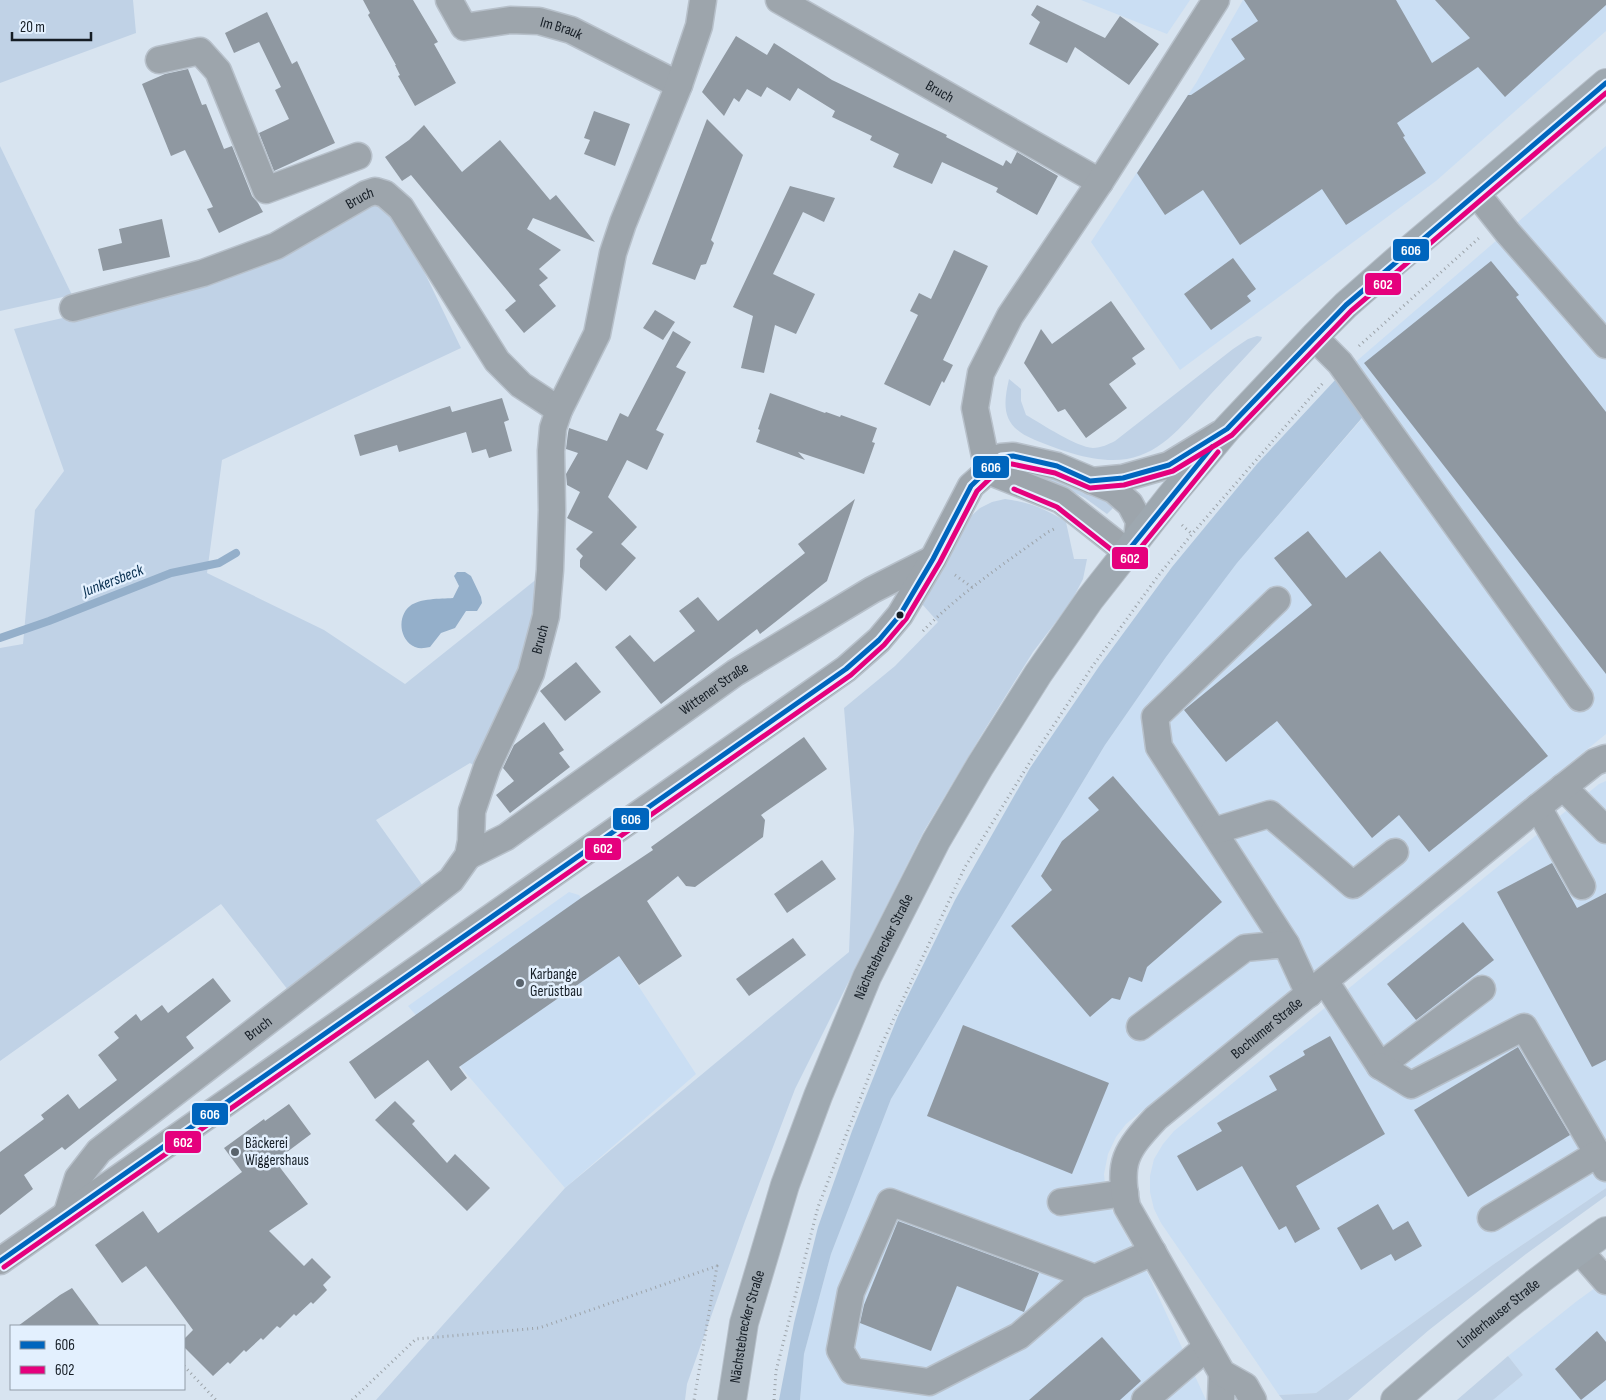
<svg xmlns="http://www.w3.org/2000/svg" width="1606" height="1400" font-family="'Sofia Sans Condensed',sans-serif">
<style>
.built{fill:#cadef3}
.green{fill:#c0d2e6}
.forest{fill:#afc6de}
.water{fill:#94afca}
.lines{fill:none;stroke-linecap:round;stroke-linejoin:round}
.stream{stroke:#94afca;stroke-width:8}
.building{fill:#8f98a1}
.minor-casing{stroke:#b7c0ca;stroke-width:29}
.major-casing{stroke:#b7c0ca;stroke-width:30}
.path{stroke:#9ca3a9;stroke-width:3;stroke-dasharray:1 4;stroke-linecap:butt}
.minor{stroke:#9da5ac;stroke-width:26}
.major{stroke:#9ea8b0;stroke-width:28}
.bus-1-casing{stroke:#e3f0fe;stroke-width:9}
.bus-2-casing{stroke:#e3f0fe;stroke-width:9}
.bus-1{stroke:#0065bd;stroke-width:5}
.bus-2{stroke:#e5007d;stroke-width:5}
.bus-dot{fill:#151d25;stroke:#e3f0fe;stroke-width:2}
.poi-dot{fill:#59636c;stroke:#e3f0fe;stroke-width:2}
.labels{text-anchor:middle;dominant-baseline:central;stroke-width:5;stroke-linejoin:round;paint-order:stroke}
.street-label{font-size:15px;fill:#151d25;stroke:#e3f0fe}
.poi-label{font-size:15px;fill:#151d25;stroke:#e3f0fe;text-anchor:start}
.water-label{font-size:16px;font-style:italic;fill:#072e4f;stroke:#e3f0fe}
.line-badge{stroke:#e3f0fe;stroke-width:2}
.badge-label{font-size:14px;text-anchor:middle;font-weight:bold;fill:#fff}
</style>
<rect width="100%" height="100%" fill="#d8e4f0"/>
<g class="built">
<path d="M 1081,0 L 1190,0 L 1167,34 Z"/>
<path d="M 1243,0 L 1606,0 L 1606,31 L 1436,181 L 1180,370 L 1091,242 L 1196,83 Z"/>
<path d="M 1606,146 L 1606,734 L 1126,1124 L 1116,1137 L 1108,1154 L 1104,1174 L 1106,1193 L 1112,1210 L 1149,1276 L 1206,1400 L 800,1400 L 804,1354 L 831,1254 L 891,1099 L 1105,745 L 1166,657 L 1237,563 L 1367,413 L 1337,378 Z"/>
<path d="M 1606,781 L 1606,1188 L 1494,1264 L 1316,1393 L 1279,1395 L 1161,1223 L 1154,1209 L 1150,1192 L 1150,1176 L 1154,1159 L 1163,1144 L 1174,1131 L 1599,784 Z"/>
<path d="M 569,892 L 579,895 L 696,1074 L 565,1188 L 408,1006 Z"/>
<path d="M 1606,1280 L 1606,1400 L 1493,1400 L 1523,1375 L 1508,1356 L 1577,1301 Z"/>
</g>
<g class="green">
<path d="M 0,0 L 133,0 L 136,33 L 0,83 Z"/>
<path d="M 0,146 L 72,295 L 0,311 Z"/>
<path d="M 381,203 L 405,232 L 461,348 L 222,460 L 207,573 L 324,630 L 405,684 L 538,578 L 535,623 L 525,659 L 478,768 L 470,763 L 376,820 L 423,886 L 288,990 L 221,904 L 0,1061 L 0,648 L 23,644 L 35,510 L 64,471 L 14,329 L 76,315 L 358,208 Z"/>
<path d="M 1257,336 L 1262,337 L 1261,340 C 1244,358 1227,377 1210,395 C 1186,421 1163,453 1127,459 C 1097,464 1062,451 1035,440 C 1003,427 1002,409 1009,379 L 1021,389 L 1021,401 L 1026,415 C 1042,424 1076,447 1093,448 C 1101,448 1109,444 1115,441 L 1233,349 L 1248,339 Z"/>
<path d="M 1018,462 L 1099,492 L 1115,506 L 1107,514 L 1085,498 L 1068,489 L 1019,469 Z"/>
<path d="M 1005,499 C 1028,502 1047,509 1066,522 L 1074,559 L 1087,559 L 1083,579 L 1071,602 L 1033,652 L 982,734 L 924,831 L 795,1089 L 745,1221 L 687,1384 L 685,1400 L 376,1400 L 565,1188 L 849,952 L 854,830 L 844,708 L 895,666 L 938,622 L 922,604 L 964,525 L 970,517 L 980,508 L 992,502 Z"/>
<path d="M 1606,1188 L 1606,1196 L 1526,1254 L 1429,1330 L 1348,1400 L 1283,1400 L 1279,1395 L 1316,1393 L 1494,1264 Z"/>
<path d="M 1508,1356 L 1523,1375 L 1493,1400 L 1457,1400 Z"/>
</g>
<path class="forest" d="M 1337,378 L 1367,412 L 1237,563 L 1166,657 L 1105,745 L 891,1099 L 831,1254 L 804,1354 L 800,1400 L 779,1400 L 794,1323 L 818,1227 L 852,1131 L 898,1016 L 955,900 L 1030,768 L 1100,665 L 1172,567 L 1257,464 Z"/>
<path class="water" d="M 457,572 L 465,572 L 471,576 L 481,597 L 482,603 L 477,611 L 466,611 L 455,628 L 441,633 L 430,647 C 425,648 420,649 415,647 C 399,640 397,616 410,606 C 420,598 440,599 453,598 L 459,586 L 454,576 Z"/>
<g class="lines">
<path class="stream" d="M 0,638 L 49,621 L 171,573 L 219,563 L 236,553"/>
</g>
<g class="building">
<path d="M 363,0 L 413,0 L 438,42 L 434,44 L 456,83 L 415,106 L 398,76 L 400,75 L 395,65 L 396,65 L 368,15 L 370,13 Z"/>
<path d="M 1244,0 L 1396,0 L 1432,63 L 1470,38 L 1435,0 L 1606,0 L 1606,5 L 1505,97 L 1478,67 L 1397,123 L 1405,136 L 1403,137 L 1426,173 L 1346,225 L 1322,189 L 1240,245 L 1203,190 L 1165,215 L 1137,173 L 1188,95 L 1191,95 L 1245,59 L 1231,39 L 1258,21 Z"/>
<path d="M 1037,5 L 1105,38 L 1120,16 L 1159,44 L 1129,85 L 1075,47 L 1067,63 L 1029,44 L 1040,22 L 1031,15 Z"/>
<path d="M 267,12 L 292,64 L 297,61 L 335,143 L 274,171 L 259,133 L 289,119 L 275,90 L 281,87 L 259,42 L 234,53 L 225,33 Z"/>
<path d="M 736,36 L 767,55 L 774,43 L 832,80 L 947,135 L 946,137 L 1003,166 L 1006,160 L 1011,164 L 1017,152 L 1058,176 L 1037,215 L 996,192 L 998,188 L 942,162 L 932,184 L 893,167 L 899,154 L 870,140 L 872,136 L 832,117 L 835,111 L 798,88 L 790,101 L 767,87 L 761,97 L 747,89 L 739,102 L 734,98 L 724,116 L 702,92 Z"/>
<path d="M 188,69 L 202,105 L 206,104 L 224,149 L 232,146 L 252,196 L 258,203 L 263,212 L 219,233 L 207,209 L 213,207 L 185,150 L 171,156 L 142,84 L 165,74 Z"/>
<path d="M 594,111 L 630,124 L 615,166 L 584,154 L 590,140 L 584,138 Z"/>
<path d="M 707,119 L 743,155 L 711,240 L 714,243 L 706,264 L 701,265 L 695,280 L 652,264 Z"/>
<path d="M 424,125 L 462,172 L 500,140 L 550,200 L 556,195 L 595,242 L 533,218 L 527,229 L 561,250 L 539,269 L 548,278 L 539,285 L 556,306 L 524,333 L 505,310 L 516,301 L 411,175 L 402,181 L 385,157 L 409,140 Z"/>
<path d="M 790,186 L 835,198 L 824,222 L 803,212 L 773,274 L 815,294 L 796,334 L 775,325 L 764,373 L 741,368 L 753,316 L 733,307 Z"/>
<path d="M 162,219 L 170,257 L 103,271 L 98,249 L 122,243 L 119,229 Z"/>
<path d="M 954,250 L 988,266 L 943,360 L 953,365 L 944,383 L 942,381 L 930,406 L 884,384 L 918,315 L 910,311 L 919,293 L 931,299 Z"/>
<path d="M 1233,258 L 1256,289 L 1247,296 L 1251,301 L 1211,330 L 1184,294 Z"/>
<path d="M 1491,261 L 1519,295 L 1516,297 L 1606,412 L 1606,674 L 1364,363 Z"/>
<path d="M 1111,301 L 1145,349 L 1132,358 L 1136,364 L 1109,384 L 1127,408 L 1086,438 L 1065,409 L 1058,412 L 1024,363 L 1041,329 L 1052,344 Z"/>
<path d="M 655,310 L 675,322 L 663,340 L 643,328 Z"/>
<path d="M 673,331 L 691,342 L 676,367 L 686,372 L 656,430 L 664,434 L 647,470 L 627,460 L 608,497 L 637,527 L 621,544 L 636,558 L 606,591 L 580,567 L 580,560 L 583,556 L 576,549 L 593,532 L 567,518 L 580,492 L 567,485 L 566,474 L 578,453 L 566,449 L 568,433 L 569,428 L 607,441 L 620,413 L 628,417 Z"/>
<path d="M 770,393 L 825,413 L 826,412 L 840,417 L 841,415 L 877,428 L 872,442 L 875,443 L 864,474 L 798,452 L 805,460 L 756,442 L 760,430 L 758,429 Z"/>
<path d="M 502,398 L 509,420 L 504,422 L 512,451 L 489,458 L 486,449 L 472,453 L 466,432 L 399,452 L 397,445 L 360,456 L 354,435 L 450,406 L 452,412 Z"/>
<path d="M 855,499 L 827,581 L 760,634 L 757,629 L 661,704 L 615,647 L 630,635 L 654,662 L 695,631 L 679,611 L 698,597 L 718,621 L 805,553 L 798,544 Z"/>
<path d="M 1308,531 L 1346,578 L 1380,551 L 1548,756 L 1429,852 L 1399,815 L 1372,838 L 1277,721 L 1226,762 L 1184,710 L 1312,605 L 1274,558 Z"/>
<path d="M 576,662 L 601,692 L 565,721 L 540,691 Z"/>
<path d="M 544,722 L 564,750 L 559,753 L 570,767 L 510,813 L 496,795 L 514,781 L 503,768 L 514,745 Z"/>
<path d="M 804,737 L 827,769 L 761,815 L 765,820 L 763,837 L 695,887 L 686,886 L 678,876 L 647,901 L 682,956 L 639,985 L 619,956 L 459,1067 L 467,1078 L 451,1091 L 428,1060 L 375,1099 L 349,1062 L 581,898 L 653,850 L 651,847 Z"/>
<path d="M 1113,776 L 1222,902 L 1147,967 L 1142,982 L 1129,977 L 1120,1000 L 1112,998 L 1090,1017 L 1011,926 L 1052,890 L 1041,876 L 1062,841 L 1099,810 L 1088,798 Z"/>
<path d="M 822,860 L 836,879 L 787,913 L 774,894 Z"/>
<path d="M 1552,863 L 1577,908 L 1606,893 L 1606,1060 L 1592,1067 L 1497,892 Z"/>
<path d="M 1463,922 L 1494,960 L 1416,1020 L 1387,984 Z"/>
<path d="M 793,938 L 806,955 L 749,996 L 736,979 Z"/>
<path d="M 213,978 L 231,1001 L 186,1037 L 194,1048 L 65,1150 L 62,1147 L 24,1175 L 33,1189 L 0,1215 L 0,1152 L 44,1119 L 41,1115 L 68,1094 L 79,1109 L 117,1080 L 98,1055 L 119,1038 L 114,1032 L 136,1014 L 141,1021 L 162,1005 L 168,1013 Z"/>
<path d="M 963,1025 L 1109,1083 L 1072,1174 L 927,1116 Z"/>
<path d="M 1330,1036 L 1385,1134 L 1296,1186 L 1320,1229 L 1295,1243 L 1286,1226 L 1279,1230 L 1242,1166 L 1197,1191 L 1177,1156 L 1222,1131 L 1217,1123 L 1277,1090 L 1269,1076 L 1305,1055 L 1303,1051 Z"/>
<path d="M 1518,1047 L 1570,1135 L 1468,1197 L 1414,1110 Z"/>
<path d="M 395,1101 L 415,1121 L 412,1124 L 447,1163 L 455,1154 L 490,1188 L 467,1211 L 375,1120 Z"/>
<path d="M 289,1104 L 311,1134 L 275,1161 L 308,1204 L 269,1231 L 304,1266 L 312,1258 L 331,1277 L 323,1285 L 327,1290 L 313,1304 L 311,1302 L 296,1316 L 294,1314 L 280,1328 L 277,1326 L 263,1340 L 261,1338 L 246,1352 L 244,1350 L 230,1364 L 228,1362 L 213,1376 L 184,1347 L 184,1339 L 193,1330 L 146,1266 L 122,1283 L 95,1245 L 143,1211 L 158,1233 L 242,1172 L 224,1148 L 264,1119 L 265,1121 Z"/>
<path d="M 1378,1204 L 1393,1230 L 1408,1221 L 1422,1246 L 1395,1261 L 1391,1254 L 1361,1270 L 1337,1228 Z"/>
<path d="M 898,1221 L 1039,1273 L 1024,1312 L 957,1286 L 931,1351 L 860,1323 L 864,1305 Z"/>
<path d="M 72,1288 L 100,1326 L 18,1326 L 60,1295 Z"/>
<path d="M 1597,1331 L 1606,1342 L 1606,1380 L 1581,1400 L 1555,1369 Z"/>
<path d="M 1102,1337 L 1141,1381 L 1120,1400 L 1029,1400 Z"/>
</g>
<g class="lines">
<g class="minor-casing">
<g id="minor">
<path id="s1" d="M 449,0 L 464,27 L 510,20 L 539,21 L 571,30 L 679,85"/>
<path id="s2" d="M 779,0 L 1100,182"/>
<path d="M 159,60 L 200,51 L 218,71 L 266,190 L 358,156"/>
<path d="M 1477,194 L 1508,233 L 1606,345"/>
<path id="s3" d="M 73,308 L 203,273 L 276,246 L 366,194 L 375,191 L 385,194 L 401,208 L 497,361 L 521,385 L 559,410"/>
<path d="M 1314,337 L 1340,363 L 1580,698"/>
<path d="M 988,471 L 975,408 L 981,373 L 1010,316 L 1100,182 L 1216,0"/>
<path d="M 988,471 L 1061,500 L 1127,552"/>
<path d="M 1092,481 L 1123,478 L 1169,465 L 1220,434"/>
<path d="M 1277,600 L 1155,717 L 1159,747 L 1286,944"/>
<path d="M 1563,787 L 1606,830"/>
<path d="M 1538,807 L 1582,886"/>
<path d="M 1214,831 L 1270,814 L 1353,885 L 1395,852"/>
<path id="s4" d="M 468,856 L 506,837 L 735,673 L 872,590 L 933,559"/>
<path d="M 1325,981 L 1380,1066 L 1482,989"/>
<path d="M 1140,1027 L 1245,948 L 1286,944 L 1309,994"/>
<path d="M 1380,1066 L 1411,1085 L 1524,1027 L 1606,1168"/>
<path d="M 1061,1202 L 1125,1193"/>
<path id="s5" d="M 67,1213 L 78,1178 L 99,1151 L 451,880 L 468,856 L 471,841 L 472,811 L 487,767 L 531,673 L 546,616 L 550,570 L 552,510 L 551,451 L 553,428 L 559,410 L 597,334 L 613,253 L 623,223 L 679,85 L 699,26 L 703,0"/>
<path d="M 1491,1218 L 1597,1154"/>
<path d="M 1579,1250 L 1606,1281"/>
<path d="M 0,1261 L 846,669 L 879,640 L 900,615 L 933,559 L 971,486 L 988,471 L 1001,457 L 1013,456 L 1057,466 L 1114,490 L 1130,504 L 1139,521 L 1137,540"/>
<path d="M 1095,1278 L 890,1202 L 851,1292 L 840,1350 L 852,1371 L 929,1382 L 1019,1336 L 1077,1286 L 1153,1252"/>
<path d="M 1145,1400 L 1207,1347"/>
<path d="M 1221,1400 L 1222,1373"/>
<path id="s6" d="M 1253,1400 L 1245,1386 L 1222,1373 L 1127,1207 C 1118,1162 1125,1151 1156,1118 L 1538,807 L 1595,762 L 1606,758"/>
</g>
</g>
<g class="major-casing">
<g id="major">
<path id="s7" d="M 732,1400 L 744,1323 L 785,1185 L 818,1096 L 867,977 L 936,841 L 980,766 L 1038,674 L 1090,599 L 1171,496 L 1227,429 L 1314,337 L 1346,305 L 1396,261 L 1606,83"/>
<path id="s8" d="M 1395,1400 C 1463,1341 1532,1283 1606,1231"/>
</g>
</g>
<g class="path">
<path d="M 1359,346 L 1479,238"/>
<path d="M 1182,525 L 1192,534"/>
<path d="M 955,575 L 973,588"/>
<path d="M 923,631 C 960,593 1005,563 1048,532 L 1056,528"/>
<path d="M 184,1366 L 216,1400"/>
<path d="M 352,1400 L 416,1339 L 539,1328 L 717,1266 L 694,1400"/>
<path d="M 774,1400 L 776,1371 L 818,1207 L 880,1048 L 965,867 L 1038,749 L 1092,667 L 1158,576 L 1192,534 L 1323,383"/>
</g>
<use href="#minor" class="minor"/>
<use href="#major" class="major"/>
<g class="bus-1-casing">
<g id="bus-1">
<path d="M 1127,552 L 1212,447"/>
<path d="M 0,1261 L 846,669 L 879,640 L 900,615 L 933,559 L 971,486 L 1001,457 L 1013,456 L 1057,466 L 1090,481 L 1123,478 L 1169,465 L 1227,429 L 1346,305 L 1606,83"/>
</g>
</g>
<g class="bus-2-casing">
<g id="bus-2">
<path d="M 1014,489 L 1057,507 L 1122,558 L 1129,559 L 1133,557 L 1218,452"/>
<path d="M 4,1267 L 851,675 L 884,645 L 906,619 L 940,562 L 977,491 L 1005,464 L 1012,464 L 1055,473 L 1090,488 L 1124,485 L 1173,471 L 1232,435 L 1351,311 L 1606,93"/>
</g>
</g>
<use href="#bus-1" class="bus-1"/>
<use href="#bus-2" class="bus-2"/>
</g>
<circle class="bus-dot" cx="900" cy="615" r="4.5"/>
<g class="poi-dot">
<circle cx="520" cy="983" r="5"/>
<circle cx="235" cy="1152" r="5"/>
</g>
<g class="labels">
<g class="street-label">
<text stroke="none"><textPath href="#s1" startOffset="130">Im Brauk</textPath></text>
<text stroke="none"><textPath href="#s2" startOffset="185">Bruch</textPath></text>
<text stroke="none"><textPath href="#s3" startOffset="309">Bruch</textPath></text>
<text stroke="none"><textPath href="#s5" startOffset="775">Bruch</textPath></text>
<text stroke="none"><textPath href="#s4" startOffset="298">Wittener Straße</textPath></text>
<text stroke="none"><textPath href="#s7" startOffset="480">Nächstebrecker Straße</textPath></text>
<text stroke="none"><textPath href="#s5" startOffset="272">Bruch</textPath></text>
<text stroke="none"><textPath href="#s6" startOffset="476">Bochumer Straße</textPath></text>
<text stroke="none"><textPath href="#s8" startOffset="135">Linderhauser Straße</textPath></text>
<text stroke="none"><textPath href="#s7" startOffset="75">Nächstebrecker Straße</textPath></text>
</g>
<g class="poi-label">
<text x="530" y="974">Karbange<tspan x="530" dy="17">Gerüstbau</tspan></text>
<text x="245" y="1143">Bäckerei<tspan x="245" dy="17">Wiggershaus</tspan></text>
</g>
<g class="water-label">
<text transform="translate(113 581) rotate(-21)">Junkersbeck</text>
</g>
</g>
<g class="line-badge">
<rect x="1392" y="238" width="38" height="24" rx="5" fill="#0065bd"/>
<rect x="1364" y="272" width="38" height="24" rx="5" fill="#e5007d"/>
<rect x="972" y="455" width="38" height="24" rx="5" fill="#0065bd"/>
<rect x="1111" y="546" width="38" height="24" rx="5" fill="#e5007d"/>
<rect x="612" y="807" width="38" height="24" rx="5" fill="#0065bd"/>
<rect x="584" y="837" width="38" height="24" rx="5" fill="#e5007d"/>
<rect x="191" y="1102" width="38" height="24" rx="5" fill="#0065bd"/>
<rect x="164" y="1130" width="38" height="24" rx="5" fill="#e5007d"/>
</g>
<g class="badge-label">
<text x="1411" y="255">606</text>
<text x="1383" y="289">602</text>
<text x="991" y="472">606</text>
<text x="1130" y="563">602</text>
<text x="631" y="824">606</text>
<text x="603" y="853">602</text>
<text x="210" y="1119">606</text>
<text x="183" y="1147">602</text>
</g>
<rect x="10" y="1325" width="175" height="65" fill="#e3f0fe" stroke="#919ca7"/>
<rect x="20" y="1341" width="25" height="8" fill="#0065bd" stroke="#919ca7"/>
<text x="55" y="1350" font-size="15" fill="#151d25">606</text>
<rect x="20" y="1366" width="25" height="8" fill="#e5007d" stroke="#919ca7"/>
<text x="55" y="1375" font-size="15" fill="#151d25">602</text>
<path d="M12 32v8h79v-8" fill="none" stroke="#151d25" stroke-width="2.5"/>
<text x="20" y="32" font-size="15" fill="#151d25" stroke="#e3f0fe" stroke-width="4" paint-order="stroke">20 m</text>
</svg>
